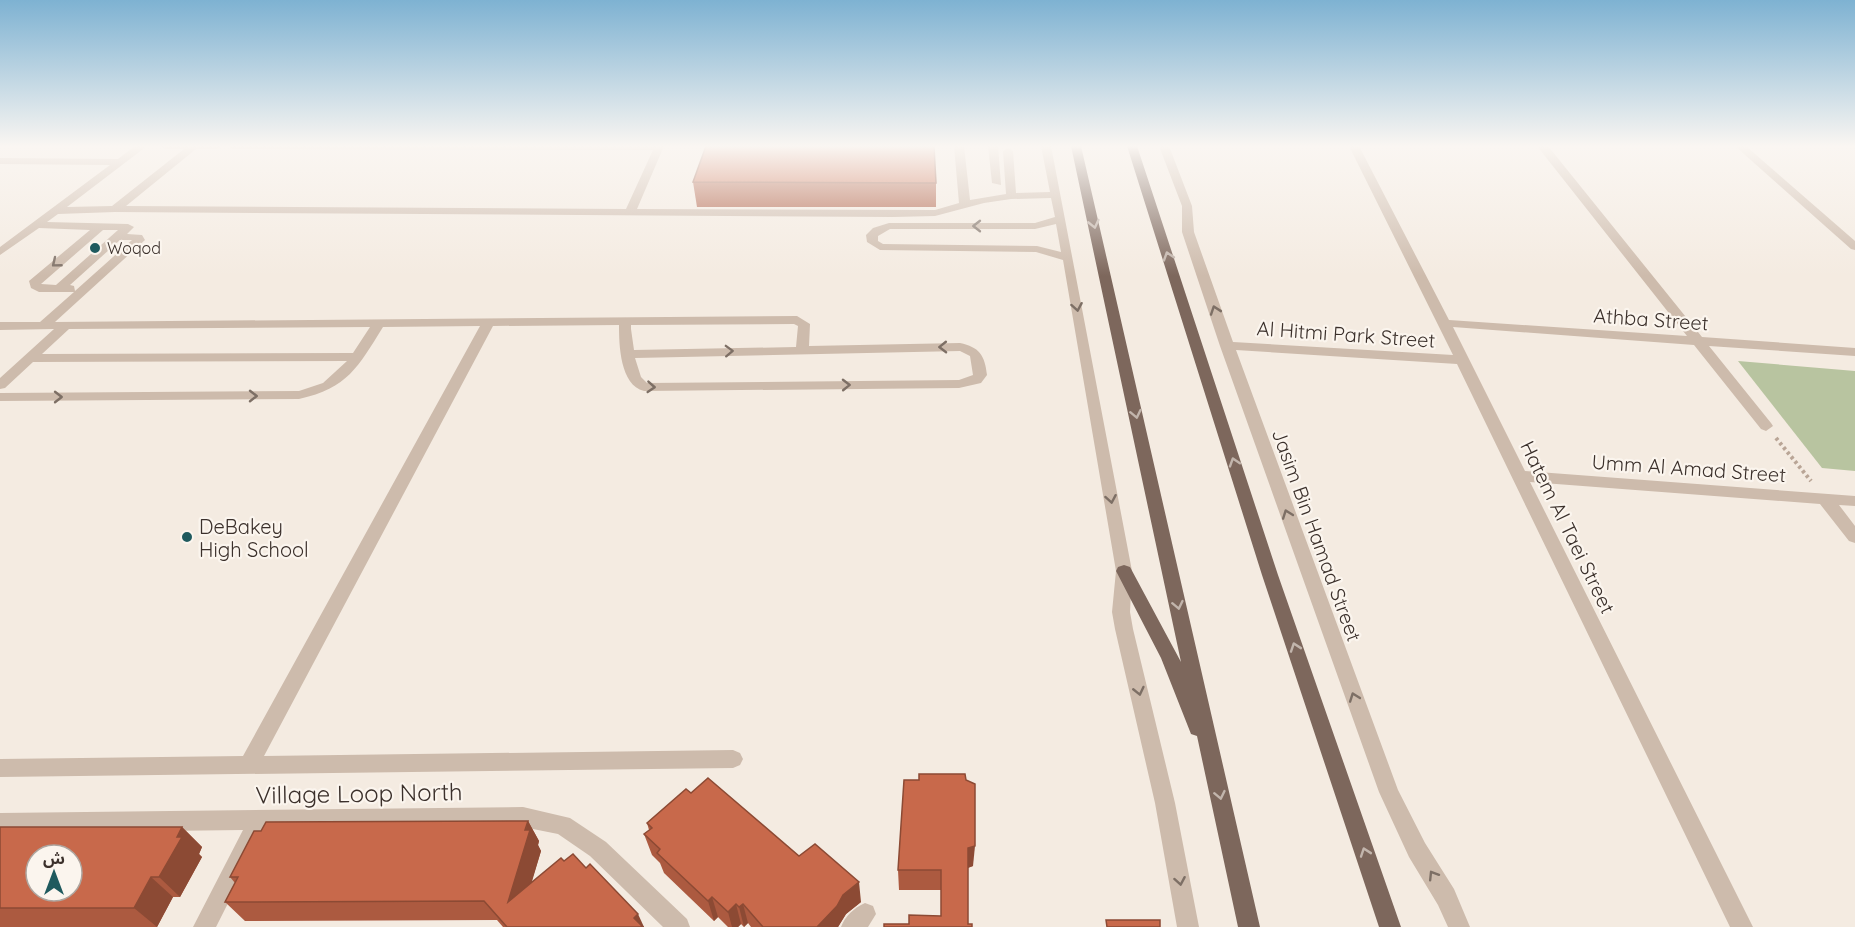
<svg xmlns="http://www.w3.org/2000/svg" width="1855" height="927" font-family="Quicksand,'Noto Sans Arabic',sans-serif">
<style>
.green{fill:#b8c4a0}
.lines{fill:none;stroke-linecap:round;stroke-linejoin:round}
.path{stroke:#b9a596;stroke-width:4;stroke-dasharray:3 3;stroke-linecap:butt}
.minor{fill:#cdbbac;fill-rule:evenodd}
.major{fill:#7d675c;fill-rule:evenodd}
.wall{fill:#ac5a40}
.shaded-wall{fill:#8c4a34}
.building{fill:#c8694b;stroke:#8c4a34;stroke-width:1.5;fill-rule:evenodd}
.oneway{stroke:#c2b5ac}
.oneway2{stroke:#7d6f65}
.poi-dot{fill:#1f5a5e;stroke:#fbf5ee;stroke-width:2}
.labels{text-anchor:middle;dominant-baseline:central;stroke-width:4.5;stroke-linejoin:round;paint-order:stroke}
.far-poi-label{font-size:16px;fill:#3b302b;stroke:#fbf5ee;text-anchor:start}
.street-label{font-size:20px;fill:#3b302b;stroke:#fbf5ee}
.poi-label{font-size:20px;fill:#3b302b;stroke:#fbf5ee;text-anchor:start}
.near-street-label{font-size:24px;fill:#3b302b;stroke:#fbf5ee}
</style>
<rect width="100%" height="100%" fill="#f4ebe1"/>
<path class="green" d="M 1738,361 L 1855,371 L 1855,471 L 1822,468 Z"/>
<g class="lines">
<path class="path" d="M 1776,438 L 1811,481"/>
<g class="minor">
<path d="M 135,146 L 147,146 L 67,207 L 112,206 L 184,149 L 165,149 L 160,146 L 222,146 L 217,149 L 196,149 L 126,206 L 626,209 L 653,150 L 232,149 L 227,146 L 664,146 L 637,209 L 935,210 L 959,203 L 954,146 L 964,146 L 970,200 L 1006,194 L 1003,151 L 1008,148 L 1013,151 L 1016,193 L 1050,192 L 1041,146 L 1051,146 L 1132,571 L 1130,612 L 1133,629 L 1175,803 L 1199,927 L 1177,927 L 1155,803 L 1115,629 L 1112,612 L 1116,571 L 1063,260 L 1036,252 L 880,250 L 867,242 L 866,235 L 873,228 L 889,223 L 1035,223 L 1055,217 L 1051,198 L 1011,199 L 984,203 L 935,216 L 893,217 L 115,212 L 58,214 L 47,222 L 128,224 L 134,227 L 127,234 L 142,235 L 145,240 L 55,322 L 797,316 L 810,324 L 809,346 L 960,343 C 979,347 985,355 987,375 L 981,383 L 959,388 L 644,391 C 620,385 619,345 619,325 L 493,326 L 264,756 L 733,750 L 740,753 L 743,759 L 740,765 L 733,768 L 0,777 L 0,759 L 243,756 L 480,326 L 383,327 C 358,367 348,388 299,399 L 0,401 L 0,393 L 299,391 L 323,383 L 347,361 L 33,362 L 5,388 L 0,389 L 0,378 L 54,329 L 0,330 L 0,322 L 40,322 L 74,292 L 39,292 L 31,288 L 29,281 L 90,230 L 39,228 L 0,255 L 0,247 L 110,165 L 0,164 L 0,158 L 118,159 ZM 1056,224 L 1061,252 L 1037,246 L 883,244 L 878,241 L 878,236 L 890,229 L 1035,229 ZM 103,230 L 118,230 L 56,285 L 41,284 ZM 120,240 L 132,240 L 75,291 L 74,286 L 70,285 ZM 794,324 L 798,326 L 796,347 L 634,350 L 631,329 L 631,325 ZM 370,327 L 353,353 L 42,354 L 69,329 ZM 960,351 L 970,356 L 973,375 L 959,380 L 647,383 L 641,377 L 635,358 Z"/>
<path d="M 988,146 L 998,146 L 1001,185 L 992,183 Z"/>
<path d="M 1159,146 L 1169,146 L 1192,206 L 1194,232 L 1233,342 L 1453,355 L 1349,146 L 1359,146 L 1449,320 L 1687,336 L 1537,146 L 1548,146 L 1702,337 L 1855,348 L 1855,356 L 1709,346 L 1771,423 L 1773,426 L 1766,431 L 1761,429 L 1694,345 L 1453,327 L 1525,471 L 1855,496 L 1855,506 L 1839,505 L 1855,526 L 1855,543 L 1849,541 L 1820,504 L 1530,482 L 1753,927 L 1730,927 L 1457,364 L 1236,350 L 1398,790 L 1425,843 L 1454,889 L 1470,927 L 1448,927 L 1438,905 L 1409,857 L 1379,792 L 1220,346 L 1182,232 L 1182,206 Z"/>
<path d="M 1735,146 L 1746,146 L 1855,241 L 1855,250 L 1851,249 Z"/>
<path d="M 523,807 L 570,818 L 606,842 L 687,919 L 690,927 L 663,927 L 590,856 L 558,834 L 523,827 L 265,830 L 216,927 L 193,927 L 243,830 L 0,833 L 0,813 Z"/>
<path d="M 865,903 L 873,906 L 876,914 L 868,927 L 841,927 C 845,916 854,908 865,903 Z"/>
</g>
<g class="major">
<path d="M 1071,146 L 1081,146 L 1260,927 L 1238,927 L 1197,736 L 1191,734 L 1161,658 L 1116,571 L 1118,567 L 1124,565 L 1130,567 L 1181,662 Z"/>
<path d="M 1127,146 L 1137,146 L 1278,575 L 1401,927 L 1379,927 L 1262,575 Z"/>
</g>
</g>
<g class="wall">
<path d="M 693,182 L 936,183 L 936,207 L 697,207 Z"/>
<path d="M 966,780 L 973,866 L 968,868 L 968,924 L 909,924 L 941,916 L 941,890 L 899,890 L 898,870 Z"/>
<path d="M 691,793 L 799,856 L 861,902 L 846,914 L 838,927 L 751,927 L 748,923 L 744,927 L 741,924 L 738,927 L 728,927 L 718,917 L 714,921 L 664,873 L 660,863 L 652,855 L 644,834 L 649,830 L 647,823 Z"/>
<path d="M 528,821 L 539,841 L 538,845 L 541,851 L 531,883 L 564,861 L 586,868 L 644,927 L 503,927 L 497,920 L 245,921 L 225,902 L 235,883 L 230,877 Z"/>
<path d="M 0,827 L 182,827 L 202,847 L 199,854 L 202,857 L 180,897 L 173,897 L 157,927 L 0,927 Z"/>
</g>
<g class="shaded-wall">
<path d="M 528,821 L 539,841 L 538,845 L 541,851 L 520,922 L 508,902 Z"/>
<path d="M 182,827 L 202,847 L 199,854 L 202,857 L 180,897 L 159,877 Z"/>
<path d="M 975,846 L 973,866 L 967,868 L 968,848 Z"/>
<path d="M 151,877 L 173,897 L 157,927 L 134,908 Z"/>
<path d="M 859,882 L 861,902 L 846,914 L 838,927 L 817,927 L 843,895 Z"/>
<path d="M 712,897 L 718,917 L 714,921 L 708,901 Z"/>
<path d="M 736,904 L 741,924 L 738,927 L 732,927 L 728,912 Z"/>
<path d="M 743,904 L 748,923 L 744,927 L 739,907 Z"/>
<path d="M 638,914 L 644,927 L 638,927 L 634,918 Z"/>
</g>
<g class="building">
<path d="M 706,146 L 934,146 L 936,183 L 693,182 Z"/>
<path d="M 919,774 L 965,774 L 966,780 L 975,784 L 975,846 L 968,848 L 968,924 L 972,924 L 972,927 L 884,927 L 884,924 L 909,924 L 909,915 L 941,916 L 941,870 L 898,870 L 904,780 L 919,780 Z"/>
<path d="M 708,778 L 799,856 L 815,844 L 859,882 L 843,895 L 837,906 L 817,927 L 763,927 L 743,904 L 739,907 L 736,904 L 728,912 L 712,897 L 708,901 L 657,853 L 660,849 L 644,834 L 652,828 L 647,823 L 686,789 L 691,793 Z"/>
<path d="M 528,821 L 525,830 L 530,830 L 508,902 L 561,858 L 564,861 L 573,854 L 586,868 L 590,864 L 638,914 L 634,918 L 643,927 L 507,927 L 484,901 L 225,902 L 238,877 L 230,877 L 254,831 L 261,831 L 266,822 Z"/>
<path d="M 0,827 L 182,827 L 177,837 L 182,837 L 159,877 L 151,877 L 134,908 L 0,908 ZM 36,855 L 72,855 L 72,891 L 36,891 Z"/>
<path d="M 1106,920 L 1160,920 L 1160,927 L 1107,927 Z"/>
</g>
<defs><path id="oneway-chevron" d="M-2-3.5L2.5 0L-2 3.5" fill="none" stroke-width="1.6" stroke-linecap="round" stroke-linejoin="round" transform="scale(1.5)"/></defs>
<g class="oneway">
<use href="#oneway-chevron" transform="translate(1094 224) rotate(77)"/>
<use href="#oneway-chevron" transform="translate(1168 256) rotate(-108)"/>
<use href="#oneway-chevron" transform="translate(1136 414) rotate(78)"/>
<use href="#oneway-chevron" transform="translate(1234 462) rotate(-108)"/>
<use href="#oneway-chevron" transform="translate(1178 605) rotate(78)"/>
<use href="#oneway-chevron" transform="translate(1295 647) rotate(-109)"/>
<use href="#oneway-chevron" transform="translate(1220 795) rotate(78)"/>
<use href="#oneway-chevron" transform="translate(1365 852) rotate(-109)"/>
</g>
<g class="oneway2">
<use href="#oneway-chevron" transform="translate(977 226) rotate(180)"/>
<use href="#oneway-chevron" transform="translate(56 263) rotate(141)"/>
<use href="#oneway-chevron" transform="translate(1077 307) rotate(80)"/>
<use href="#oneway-chevron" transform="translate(1215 310) rotate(-109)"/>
<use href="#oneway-chevron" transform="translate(943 347) rotate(179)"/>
<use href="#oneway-chevron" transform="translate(729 351) rotate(-2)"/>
<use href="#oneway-chevron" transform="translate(846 385) rotate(-1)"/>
<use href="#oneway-chevron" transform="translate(651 387) rotate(4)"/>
<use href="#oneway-chevron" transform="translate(253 396)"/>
<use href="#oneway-chevron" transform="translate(58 397)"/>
<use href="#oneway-chevron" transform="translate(1111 499) rotate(80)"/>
<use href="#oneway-chevron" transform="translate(1287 514) rotate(-110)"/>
<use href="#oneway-chevron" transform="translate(1139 691) rotate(77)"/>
<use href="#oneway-chevron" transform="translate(1354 697) rotate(-110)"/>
<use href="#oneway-chevron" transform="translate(1433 875) rotate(-122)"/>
<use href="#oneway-chevron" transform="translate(1180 881) rotate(80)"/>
</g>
<linearGradient id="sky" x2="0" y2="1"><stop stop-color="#7eb2d2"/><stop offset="0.53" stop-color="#faf6f2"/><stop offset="1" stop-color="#faf6f2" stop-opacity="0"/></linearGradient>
<rect width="1855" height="276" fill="url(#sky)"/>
<g class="poi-dot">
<circle cx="95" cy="248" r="6"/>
<circle cx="187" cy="537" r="6"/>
</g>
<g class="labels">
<g class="far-poi-label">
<text x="107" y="248">Woqod</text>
</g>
<g class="street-label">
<text transform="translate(1651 319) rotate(4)">Athba Street</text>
<text transform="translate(1346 334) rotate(4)">Al Hitmi Park Street</text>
<text transform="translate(1689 468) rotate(4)">Umm Al Amad Street</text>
<text transform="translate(1568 527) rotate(64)">Hatem Al Taei Street</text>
<text transform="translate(1317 535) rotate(70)">Jasim Bin Hamad Street</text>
</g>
<g class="poi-label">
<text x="199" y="526">DeBakey<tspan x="199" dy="23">High School</tspan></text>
</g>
<g class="near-street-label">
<text transform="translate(359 793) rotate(-1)">Village Loop North</text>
</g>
</g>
<g transform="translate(54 873)"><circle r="28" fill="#fbf5ee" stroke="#aea6a0" stroke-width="1.5"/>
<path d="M0-4.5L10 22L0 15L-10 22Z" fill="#1f5a5e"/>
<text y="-9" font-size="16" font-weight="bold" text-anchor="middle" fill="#3b302b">ش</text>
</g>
</svg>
